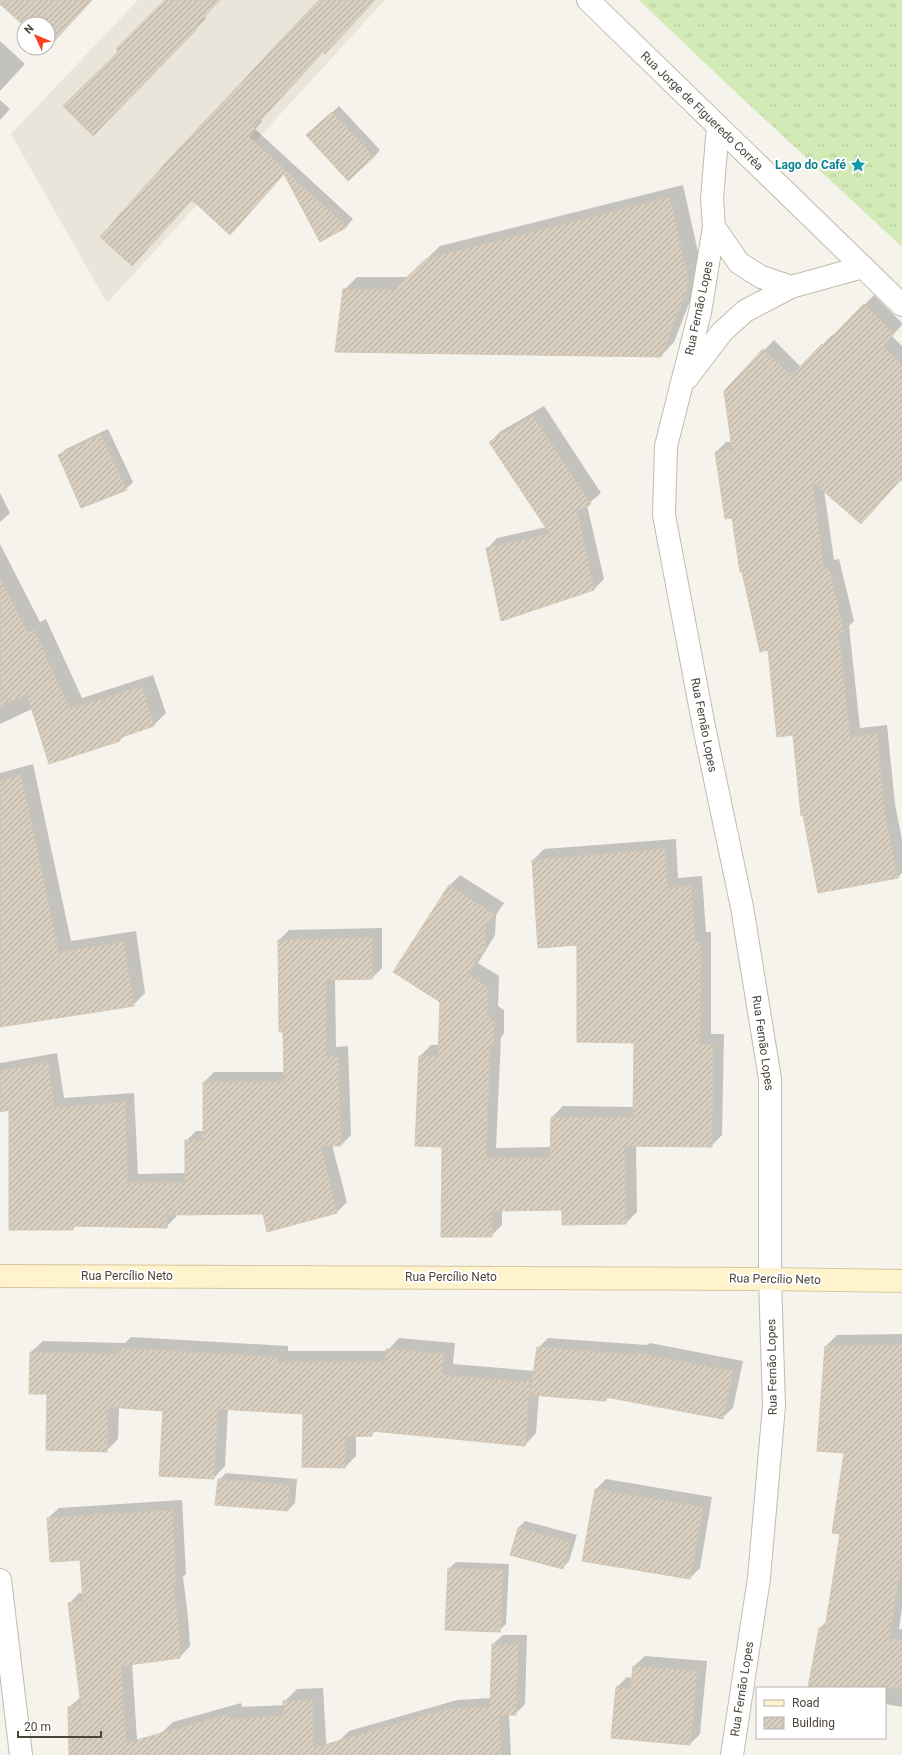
<svg xmlns="http://www.w3.org/2000/svg" width="902" height="1755" font-family="Roboto,sans-serif">
<style>
.residential{fill:#eae5da}
.grass{fill:url(#grass-tufts)}
.shadow{fill:#0003}
.building{fill:url(#building-hatch);stroke:#d3c7b4}
.lines{fill:none;stroke-linecap:round;stroke-linejoin:round}
.minor-casing{stroke:#c2bbae;stroke-width:24}
.tertiary-casing{stroke:#c2bbae;stroke-width:24}
.secondary-casing{stroke:#d6c79b;stroke-width:24}
.minor{stroke:#fff;stroke-width:22}
.tertiary{stroke:#fff;stroke-width:22}
.secondary{stroke:#fff3cd;stroke-width:22}
.labels{text-anchor:middle;dominant-baseline:central;stroke-width:4;stroke-linejoin:round;paint-order:stroke}
.street-label{font-size:12px;fill:#4b4439;stroke:#fff}
.culture-label{font-size:12px;font-weight:bold;fill:#0d838f;stroke:#fff;text-anchor:end}
</style>
<defs>
<pattern id="grass-tufts" width="24" height="20" patternUnits="userSpaceOnUse"><rect width="24" height="20" fill="#d2eab5"/><path d="M3 7l-1-3M5 7V3M7 7l1-3M15 17l-1-3M17 17v-4M19 17l1-3" fill="none" stroke="#b6ca9c"/></pattern>
<pattern id="building-hatch" width="6" height="6" patternUnits="userSpaceOnUse"><rect width="6" height="6" fill="#d8cfc1"/><path d="M-1 1l2-2M0 6l6-6M5 7l2-2" fill="none" stroke="#b1aa9e"/></pattern>
</defs>
<rect width="100%" height="100%" fill="#f6f3ec"/>
<path class="residential" d="M 138,0 L 385,0 L 107,303 L 11,134 Z"/>
<path class="grass" d="M 639,0 L 902,0 L 902,247 L 726,83 Z"/>
<g class="shadow">
<path d="M 166,0 L 219,0 L 204,16 L 206,18 L 93,135 L 120,52 Z"/>
<path d="M 320,0 L 374,0 L 324,51 L 261,120 L 262,121 L 255,129 L 353,219 L 347,226 L 320,240 L 285,173 L 192,199 L 101,237 L 277,44 Z"/>
<path d="M 0,41 L 25,64 L 0,91 Z"/>
<path d="M 0,100 L 10,109 L 0,120 Z"/>
<path d="M 339,106 L 380,150 L 374,157 L 315,129 Z"/>
<path d="M 683,185 L 702,270 L 674,342 L 661,356 L 344,290 L 357,277 L 408,277 L 440,246 Z"/>
<path d="M 874,295 L 902,323 L 902,325 L 892,336 L 902,346 L 902,482 L 900,480 L 824,490 L 834,560 L 839,559 L 854,621 L 849,626 L 860,728 L 887,725 L 895,804 L 902,840 L 902,873 L 898,877 L 819,892 L 794,734 L 769,649 L 716,452 L 726,442 L 731,442 L 725,392 L 774,340 L 801,367 L 832,335 L 834,336 Z"/>
<path d="M 544,406 L 601,493 L 587,505 L 604,579 L 594,589 L 487,549 L 497,538 L 547,527 L 490,442 L 501,431 Z"/>
<path d="M 108,429 L 133,482 L 126,489 L 59,456 L 66,449 Z"/>
<path d="M 0,493 L 10,513 L 0,522 Z"/>
<path d="M 0,544 L 40,622 L 46,619 L 82,698 L 153,675 L 166,713 L 154,725 L 126,734 L 120,740 L 32,709 L 0,724 Z"/>
<path d="M 33,764 L 71,941 L 136,931 L 145,993 L 133,1005 L 0,1011 L 0,773 Z"/>
<path d="M 676,839 L 678,878 L 702,876 L 706,932 L 711,932 L 711,1034 L 724,1034 L 722,1135 L 711,1146 L 636,1145 L 637,1212 L 626,1223 L 563,1209 L 502,1210 L 502,1225 L 491,1236 L 443,1146 L 420,1056 L 431,1045 L 440,1045 L 449,886 L 460,875 L 504,903 L 496,915 L 495,935 L 478,963 L 499,976 L 498,1006 L 504,1010 L 504,1034 L 501,1037 L 496,1148 L 551,1147 L 552,1117 L 563,1106 L 634,1107 L 635,1042 L 578,944 L 533,860 L 544,849 Z"/>
<path d="M 382,928 L 382,968 L 372,978 L 335,979 L 336,1047 L 348,1046 L 351,1135 L 341,1145 L 332,1145 L 347,1202 L 337,1212 L 268,1231 L 264,1213 L 176,1214 L 176,1217 L 166,1227 L 77,1225 L 73,1229 L 10,1109 L 0,1111 L 0,1063 L 57,1053 L 64,1098 L 134,1093 L 138,1174 L 186,1173 L 186,1141 L 196,1131 L 204,1131 L 204,1082 L 214,1072 L 285,1072 L 279,940 L 289,930 Z"/>
<path d="M 902,1334 L 902,1445 L 826,1346 L 837,1335 Z"/>
<path d="M 131,1337 L 288,1346 L 288,1351 L 387,1351 L 399,1338 L 455,1343 L 453,1364 L 535,1371 L 538,1348 L 548,1338 L 647,1345 L 650,1343 L 743,1361 L 733,1408 L 722,1418 L 609,1396 L 606,1400 L 539,1394 L 536,1433 L 525,1445 L 376,1430 L 371,1435 L 356,1436 L 356,1456 L 345,1467 L 304,1413 L 228,1409 L 225,1466 L 214,1478 L 164,1410 L 119,1407 L 118,1439 L 106,1451 L 48,1393 L 31,1352 L 43,1341 L 125,1343 Z"/>
<path d="M 902,1470 L 902,1608 L 899,1629 L 902,1629 L 902,1707 L 885,1704 L 885,1688 L 809,1688 L 820,1628 L 828,1620 L 841,1533 Z"/>
<path d="M 226,1473 L 297,1479 L 295,1503 L 288,1510 L 219,1480 Z"/>
<path d="M 606,1479 L 712,1497 L 700,1568 L 690,1578 L 596,1489 Z"/>
<path d="M 182,1500 L 186,1574 L 183,1577 L 188,1616 L 190,1646 L 180,1657 L 130,1631 L 138,1755 L 70,1755 L 69,1707 L 81,1697 L 69,1604 L 79,1593 L 84,1593 L 81,1559 L 51,1561 L 48,1518 L 59,1508 Z"/>
<path d="M 525,1521 L 577,1535 L 569,1561 L 562,1568 L 518,1528 Z"/>
<path d="M 456,1562 L 509,1564 L 506,1624 L 499,1631 L 449,1569 Z"/>
<path d="M 503,1635 L 527,1635 L 525,1704 L 515,1714 L 509,1714 L 511,1755 L 343,1755 L 339,1741 L 349,1731 L 457,1700 L 491,1698 L 493,1644 Z"/>
<path d="M 645,1656 L 707,1661 L 700,1734 L 690,1744 L 617,1687 L 627,1677 L 633,1678 L 634,1666 Z"/>
<path d="M 323,1688 L 327,1755 L 166,1755 L 160,1734 L 173,1722 L 241,1703 L 242,1707 L 285,1705 L 284,1702 L 297,1689 Z"/>
</g>
<g class="building">
<path d="M 0,0 L 92,0 L 48,48 L 48,24 L 24,24 L 24,26 L 0,4 Z"/>
<path d="M 165,0 L 220,0 L 195,26 L 197,29 L 93,136 L 63,106 L 118,52 L 116,49 Z"/>
<path d="M 319,0 L 375,0 L 325,54 L 323,52 L 254,127 L 256,129 L 249,137 L 347,227 L 320,242 L 284,174 L 230,235 L 192,200 L 132,266 L 100,237 L 172,156 Z"/>
<path d="M 332,112 L 374,157 L 348,181 L 306,135 Z"/>
<path d="M 670,197 L 689,284 L 661,357 L 335,352 L 343,289 L 393,290 L 426,259 Z"/>
<path d="M 864,304 L 894,334 L 883,346 L 902,365 L 902,478 L 861,524 L 812,481 L 824,569 L 829,568 L 844,632 L 839,633 L 850,737 L 877,734 L 885,814 L 898,878 L 818,893 L 803,815 L 801,816 L 793,735 L 777,737 L 768,650 L 760,652 L 742,572 L 740,572 L 732,518 L 725,519 L 715,452 L 732,449 L 724,391 L 763,349 L 791,376 L 822,344 L 824,345 Z"/>
<path d="M 533,416 L 591,504 L 577,511 L 594,590 L 501,621 L 486,548 L 550,534 L 489,442 Z"/>
<path d="M 101,435 L 127,490 L 81,508 L 58,455 Z"/>
<path d="M 0,578 L 28,633 L 34,630 L 70,709 L 142,686 L 154,726 L 119,738 L 120,741 L 49,764 L 27,694 L 0,706 Z"/>
<path d="M 21,775 L 59,952 L 124,942 L 134,1006 L 0,1027 L 0,781 Z"/>
<path d="M 665,849 L 668,888 L 691,886 L 695,942 L 701,942 L 700,1044 L 713,1045 L 712,1147 L 625,1146 L 626,1224 L 562,1225 L 562,1210 L 492,1211 L 492,1237 L 441,1237 L 442,1147 L 415,1146 L 419,1056 L 438,1056 L 440,1002 L 393,972 L 449,885 L 494,914 L 485,927 L 485,947 L 468,974 L 488,987 L 488,1017 L 494,1021 L 493,1046 L 490,1046 L 486,1158 L 550,1158 L 551,1117 L 633,1117 L 634,1043 L 577,1042 L 577,945 L 538,948 L 532,860 Z"/>
<path d="M 372,938 L 372,979 L 326,980 L 326,1056 L 338,1056 L 341,1146 L 321,1146 L 337,1213 L 267,1232 L 263,1214 L 167,1215 L 167,1228 L 73,1226 L 73,1230 L 9,1230 L 9,1110 L 0,1112 L 0,1071 L 48,1062 L 54,1108 L 125,1102 L 128,1183 L 185,1183 L 185,1140 L 203,1140 L 203,1082 L 284,1082 L 283,1032 L 279,1032 L 278,940 Z"/>
<path d="M 902,1345 L 902,1556 L 889,1639 L 902,1641 L 902,1688 L 808,1688 L 819,1628 L 825,1629 L 840,1534 L 832,1533 L 844,1453 L 817,1451 L 825,1346 Z"/>
<path d="M 537,1347 L 638,1355 L 638,1353 L 733,1371 L 723,1419 L 606,1397 L 606,1401 L 530,1395 Z"/>
<path d="M 119,1348 L 277,1357 L 277,1362 L 385,1362 L 386,1349 L 444,1354 L 442,1375 L 530,1382 L 525,1446 L 372,1431 L 372,1436 L 346,1437 L 345,1468 L 302,1467 L 303,1414 L 218,1409 L 214,1479 L 159,1476 L 163,1411 L 108,1407 L 107,1452 L 46,1450 L 47,1394 L 29,1394 L 30,1352 L 118,1354 Z"/>
<path d="M 218,1479 L 290,1485 L 288,1511 L 215,1505 Z"/>
<path d="M 595,1489 L 703,1507 L 690,1579 L 582,1561 Z"/>
<path d="M 172,1510 L 176,1585 L 173,1585 L 179,1627 L 180,1658 L 121,1666 L 126,1743 L 229,1714 L 230,1719 L 284,1716 L 283,1701 L 312,1700 L 314,1748 L 447,1709 L 490,1707 L 492,1644 L 518,1644 L 516,1715 L 499,1715 L 501,1755 L 69,1755 L 68,1707 L 81,1705 L 68,1603 L 83,1601 L 80,1560 L 50,1562 L 47,1518 Z"/>
<path d="M 518,1528 L 570,1542 L 563,1569 L 510,1555 Z"/>
<path d="M 448,1568 L 503,1570 L 500,1632 L 445,1630 Z"/>
<path d="M 633,1666 L 697,1671 L 690,1745 L 611,1738 L 616,1687 L 631,1688 Z"/>
</g>
<g class="lines">
<g class="minor-casing">
<g id="minor">
<path d="M 718,126 L 712,199 L 714,227 L 739,263 L 761,277 L 791,287 L 863,267"/>
<path d="M 714,227 L 700,312 L 666,446 L 664,515 L 704,727 L 742,907 L 770,1079 L 770,1279 L 774,1406 L 759,1578 L 732,1755"/>
<path d="M 687,378 L 722,332 L 745,311 L 791,287"/>
<path d="M 0,1580 L 21,1755"/>
</g>
</g>
<g class="tertiary-casing">
<path id="tertiary" d="M 588,0 L 902,305"/>
</g>
<g class="secondary-casing">
<path id="secondary" d="M 0,1276 L 770,1279 L 902,1281"/>
</g>
<use href="#minor" class="minor"/>
<use href="#tertiary" class="tertiary"/>
<use href="#secondary" class="secondary"/>
</g>
<defs>
<g id="sight-bare" transform="scale(1.2)"><path d="M0-6L1.8-2.2L6-1.7L2.9 1.2L3.7 5.4L0 3.3L-3.7 5.4L-2.9 1.2L-6-1.7L-1.8-2.2Z" fill="#0f9aa8" stroke="#fff" stroke-width="2.5" paint-order="stroke"/></g>
</defs>
<g fill-rule="evenodd">
<use href="#sight-bare" x="858" y="165"/>
</g>
<g class="labels">
<g class="street-label">
<text transform="translate(702 111) rotate(44)">Rua Jorge de Figueredo Corrêa</text>
<text transform="translate(699 308) rotate(-78)">Rua Fernão Lopes</text>
<text transform="translate(704 725) rotate(79)">Rua Fernão Lopes</text>
<text transform="translate(763 1043) rotate(82)">Rua Fernão Lopes</text>
<text x="127" y="1276">Rua Percílio Neto</text>
<text x="451" y="1277">Rua Percílio Neto</text>
<text transform="translate(775 1279) rotate(1)">Rua Percílio Neto</text>
<text transform="translate(772 1367) rotate(-91)">Rua Fernão Lopes</text>
<text transform="translate(742 1689) rotate(-81)">Rua Fernão Lopes</text>
</g>
<g class="culture-label">
<text x="846" y="165">Lago do Café</text>
</g>
</g>
<rect x="756" y="1687" width="130" height="52" fill="#ffffff" stroke="#b7b4b0"/>
<rect x="764" y="1700" width="20" height="6" fill="#fff3cd" stroke="#b7b4b0"/>
<text x="792" y="1707" font-size="12" fill="#4b4439">Road</text>
<rect x="764" y="1717" width="20" height="12" fill="url(#building-hatch)" stroke="#b7b4b0"/>
<text x="792" y="1727" font-size="12" fill="#4b4439">Building</text>
<g transform="translate(36 36) rotate(314)"><circle r="19" fill="#ffffff" stroke="#b7b4b0"/>
<path d="M0-3L7 15L0 10L-7 15Z" fill="#fc3f1d"/>
<text y="-6" font-size="11" font-weight="bold" text-anchor="middle" fill="#4b4439">N</text>
</g>
<path d="M18 1731v6h83v-6" fill="none" stroke="#4b4439" stroke-width="2"/>
<text x="24" y="1731" font-size="12" fill="#4b4439" stroke="#ffffff" stroke-width="3" paint-order="stroke">20 m</text>
</svg>
